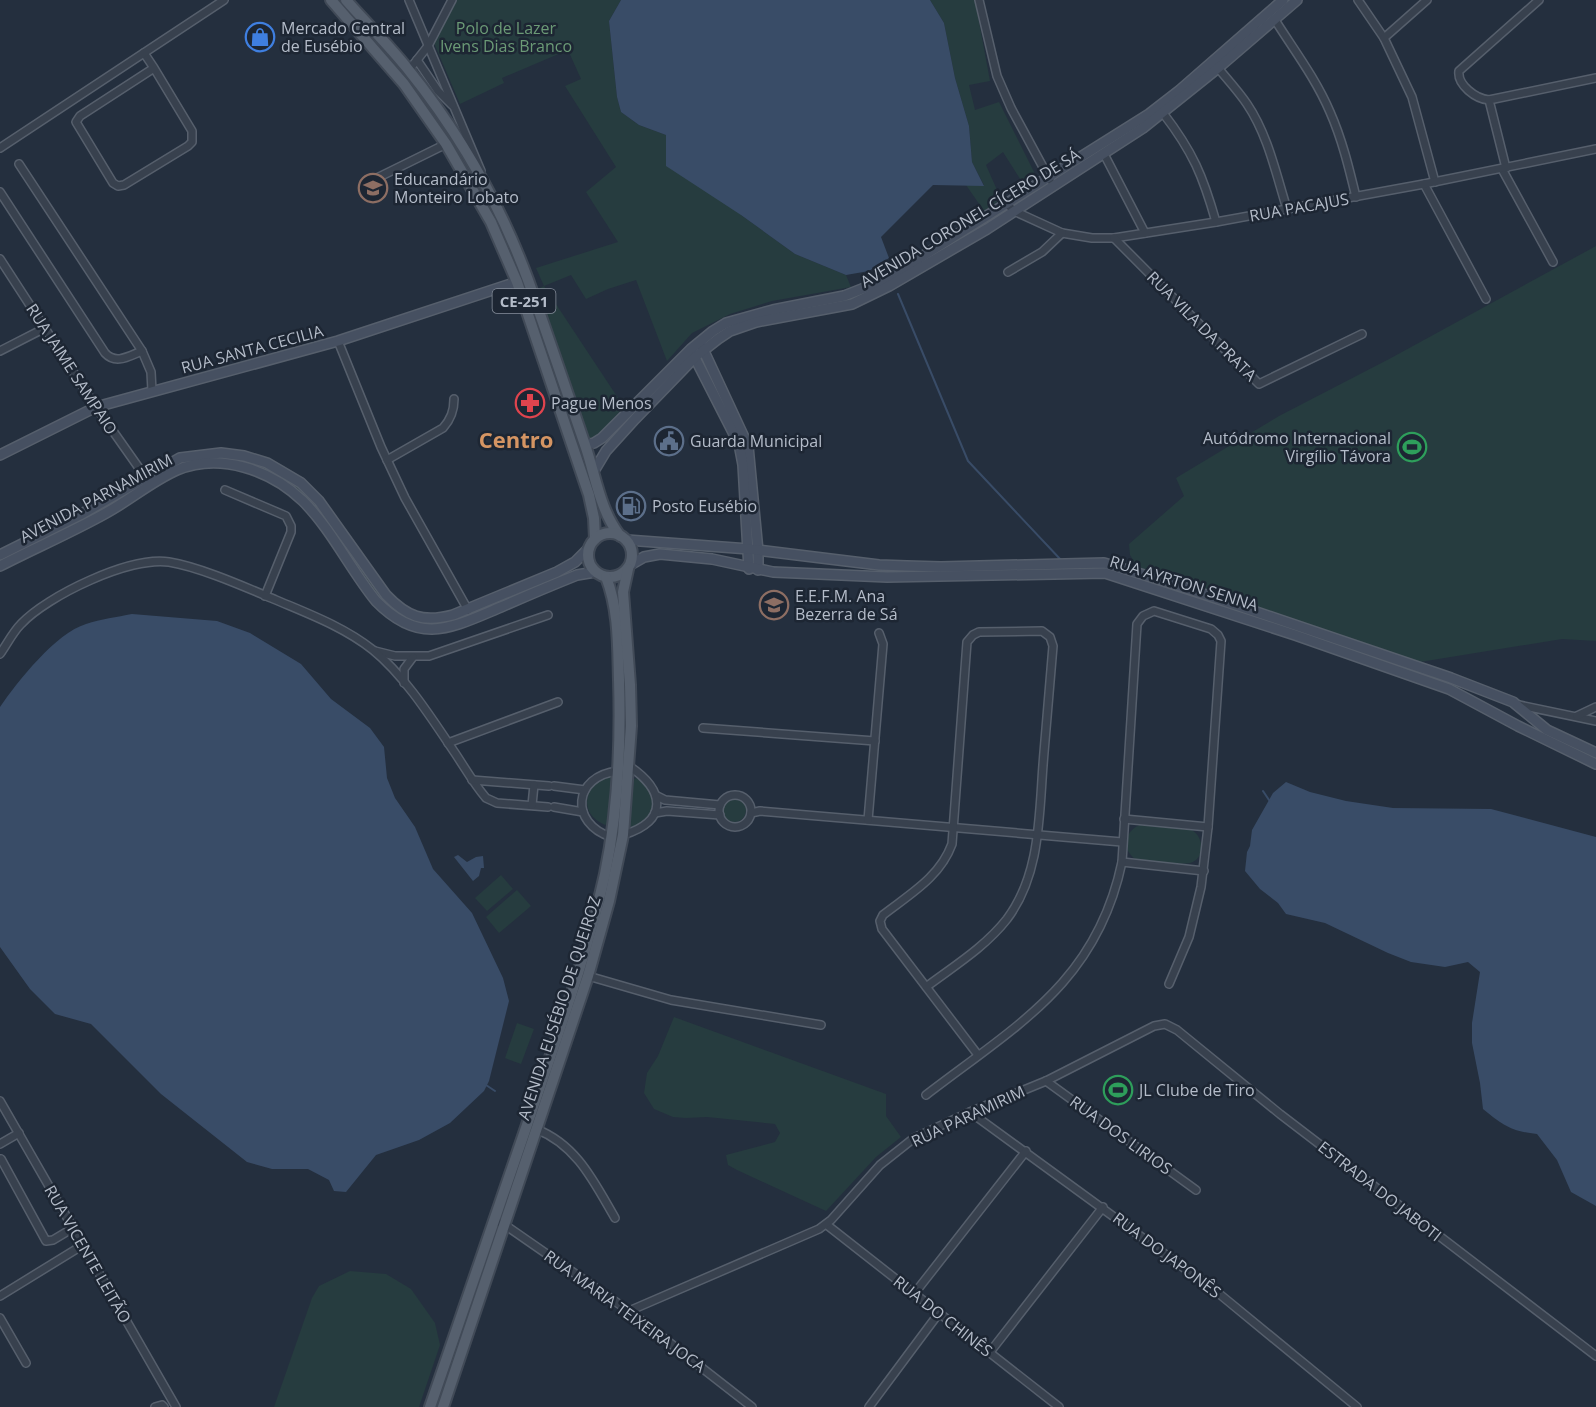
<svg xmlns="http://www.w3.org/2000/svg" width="1596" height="1407" font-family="'Open Sans',sans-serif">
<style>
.green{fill:#263c3f}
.water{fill:#394c67}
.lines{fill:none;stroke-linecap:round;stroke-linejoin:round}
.stream{stroke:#394c67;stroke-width:2}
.street-casing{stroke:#565f6c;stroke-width:10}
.secondary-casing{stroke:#565f6c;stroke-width:12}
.primary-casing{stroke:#414a57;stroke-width:14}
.street{stroke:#38414e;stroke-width:7}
.secondary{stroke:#465061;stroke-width:9}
.primary{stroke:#56606e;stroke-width:10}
.labels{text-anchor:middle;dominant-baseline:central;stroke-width:5;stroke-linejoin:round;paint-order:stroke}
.shield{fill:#1d2633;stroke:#878f9c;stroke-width:1.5}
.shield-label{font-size:15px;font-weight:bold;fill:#b4bcc9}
.poi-label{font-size:16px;fill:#b4bcc9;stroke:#1d2633;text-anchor:start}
.park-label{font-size:16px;fill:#6b9a76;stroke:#1d2633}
.street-label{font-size:16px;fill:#b4bcc9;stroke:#1d2633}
.district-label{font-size:22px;font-weight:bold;fill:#d59563;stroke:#1d2633}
</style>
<rect width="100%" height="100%" fill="#242f3e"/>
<g class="green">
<path d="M 457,0 L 621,0 L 609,21 L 617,97 L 621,112 L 639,125 L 666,135 L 741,215 L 795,254 L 846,275 L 851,287 L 772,301 L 730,314 L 692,333 L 667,361 L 636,280 L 608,289 L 586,299 L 571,275 L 544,286 L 624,407 L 594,439 L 586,438 L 536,290 L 544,286 L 536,268 L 618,242 L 586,192 L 616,167 L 565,86 L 581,79 L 568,50 L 502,78 L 504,83 L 460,104 L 434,43 Z"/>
<path d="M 930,0 L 975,0 L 990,81 L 969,85 L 975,110 L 999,102 L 1036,176 L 1022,182 L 1003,152 L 986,165 L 1001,199 L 984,211 L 966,185 L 984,185 L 972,162 L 969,126 L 955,78 L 944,23 Z"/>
<path d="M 1596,246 L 1596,641 L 1562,639 L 1420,662 L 1137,567 L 1130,555 L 1129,544 L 1184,496 L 1176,478 L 1279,416 L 1391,358 Z"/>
<path d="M 220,455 C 235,459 251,460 266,465 C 301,478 324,516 345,544 L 341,547 C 305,498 288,466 221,461 C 208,460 193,459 180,464 C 158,474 139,491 118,503 C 79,524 39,543 0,563 L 0,558 L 175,461 Z"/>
<path d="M 356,560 C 368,578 388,613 410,618 C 421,620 450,615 462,614 L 464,619 C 454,621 442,626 432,626 C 390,624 374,592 352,563 Z"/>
<path d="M 610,776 L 612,778 L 608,823 L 605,825 C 577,813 584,784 610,776 Z"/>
<path d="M 637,778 C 662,789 657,822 631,827 L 629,825 L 634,779 Z"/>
<circle cx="734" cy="810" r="12"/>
<path d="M 1140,825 L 1192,830 C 1204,838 1206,858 1190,863 C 1183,865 1140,862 1135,859 C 1130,855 1126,849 1126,843 C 1127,834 1132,828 1140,825 Z"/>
<path d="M 501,875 L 513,889 L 487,911 L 475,898 Z"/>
<path d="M 517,890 L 531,906 L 499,933 L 486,917 Z"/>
<path d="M 674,1017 L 886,1094 L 886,1116 L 901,1137 L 876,1157 L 826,1211 L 737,1170 L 728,1165 L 726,1155 L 775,1142 L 780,1133 L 775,1124 L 707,1117 L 686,1118 L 673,1117 L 654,1109 L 644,1093 L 647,1073 L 658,1056 Z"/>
<path d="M 517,1023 L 534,1029 L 521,1064 L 505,1058 Z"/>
<path d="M 350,1271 L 386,1274 L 411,1289 L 435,1323 L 440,1345 L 419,1407 L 274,1407 L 312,1298 L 319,1286 Z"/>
</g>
<g class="water">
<path d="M 621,0 L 930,0 L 944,23 L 955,78 L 969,126 L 972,162 L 984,186 L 933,185 L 881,237 L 889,258 L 869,271 L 846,275 L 795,254 L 741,215 L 666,166 L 666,135 L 639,125 L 621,112 L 617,97 L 609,21 Z"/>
<path d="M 132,614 L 217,621 L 250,633 L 301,664 L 331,699 L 370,728 L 384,747 L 387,778 L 395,798 L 415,827 L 433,869 L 472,913 L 503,978 L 509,1001 L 489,1081 L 484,1091 L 450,1123 L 419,1140 L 376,1155 L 346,1192 L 334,1191 L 329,1180 L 308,1169 L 272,1169 L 247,1162 L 161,1094 L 91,1024 L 55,1014 L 30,989 L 0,947 L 0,707 C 18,681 56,633 86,624 C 101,619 117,617 132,614 Z"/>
<path d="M 1286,782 L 1310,792 L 1346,801 L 1393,808 L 1491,809 L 1596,837 L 1596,1206 L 1571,1192 L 1557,1160 L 1537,1134 C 1510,1131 1503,1125 1483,1109 L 1480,1083 L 1472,1043 L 1472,1023 L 1480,972 L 1468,962 L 1445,967 L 1411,962 L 1388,953 L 1325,923 L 1286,914 L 1278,903 L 1260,889 L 1245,871 L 1247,852 L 1250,846 L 1252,830 L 1273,793 Z"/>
<path d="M 458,855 L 467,862 L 476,857 L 483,856 L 484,868 L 481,868 L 479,876 L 473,881 L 454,857 Z"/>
</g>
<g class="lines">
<g class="stream">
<path d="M 884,258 L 889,271"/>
<path d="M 898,294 L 968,461 L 1061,560"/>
<path d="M 1263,791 L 1269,800"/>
<path d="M 486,1085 L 495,1091"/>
</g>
<g class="street-casing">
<g id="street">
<path d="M 409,0 L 481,171"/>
<path d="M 979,0 L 997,76 L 1011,108 L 1050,180"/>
<path d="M 1358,0 L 1384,38 L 1412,97 L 1435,182"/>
<path d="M 1275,20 C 1294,50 1316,79 1330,112 C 1342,139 1349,168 1356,197"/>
<path d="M 1384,38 L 1427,0"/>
<path d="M 144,53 L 154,68 L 192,131 L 192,142 L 188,146 L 124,185 L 118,186 L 113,183 L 76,122 L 80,116 L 154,68"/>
<path d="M 417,60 L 438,91 L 452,105"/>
<path d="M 1218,68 C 1228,80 1239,92 1247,104 C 1268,135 1276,174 1287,209"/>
<path d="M 409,70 L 428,46 L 452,0"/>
<path d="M 1489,100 C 1476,99 1457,85 1459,71 L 1539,0"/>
<path d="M 1163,113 C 1193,152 1203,176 1216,222"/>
<path d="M 0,148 L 224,0"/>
<path d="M 1104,154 L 1145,233"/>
<path d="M 19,164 L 142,351 L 151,372 L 152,391"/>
<path d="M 1506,168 L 1489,100 L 1596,78"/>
<path d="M 1502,169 L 1553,262"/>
<path d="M 371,181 L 446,144"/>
<path d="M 1424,184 L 1486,299"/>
<path d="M 0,192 L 105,353 C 116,365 129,356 142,351"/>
<path d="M 1007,204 L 1014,211 L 1062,233 L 1092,238 L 1114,238 L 1216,222 L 1424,184 L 1596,149"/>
<path d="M 1114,238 L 1259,384 L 1362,334"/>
<path d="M 0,259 L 96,407 L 146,478"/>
<path d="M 1008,272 L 1042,252 L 1062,233"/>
<path d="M 338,341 L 381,447 L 405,498 L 468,610"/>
<path d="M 0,351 L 45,328"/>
<path d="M 387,460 L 443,428 C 451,419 454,411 454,399"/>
<path d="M 225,490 L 286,516 L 291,526 L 291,532 L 265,596"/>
<path d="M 375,651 L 395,656 L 429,656 L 548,615"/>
<path d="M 0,654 C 7,644 13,632 21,624 C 47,596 130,556 169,562 C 200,567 245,587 276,600 C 309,614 344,627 373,650 C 405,676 432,719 455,753 C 465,768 474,784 486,798 L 497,803 L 548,807"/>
<path d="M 404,683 L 404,669 L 413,657"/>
<path d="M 1519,705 L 1596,721"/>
<path d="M 1577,716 L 1596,707"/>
<path d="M 703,728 L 875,741"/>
<path d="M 448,743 L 558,702"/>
<path d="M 472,780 L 549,786"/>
<path d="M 554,786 L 585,790"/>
<circle cx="735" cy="811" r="16"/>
<path d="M 657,796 L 665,800 L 720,805"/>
<path d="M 532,805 L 534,785"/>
<path d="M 554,807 L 583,812"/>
<path d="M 655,813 L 667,811 L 720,815"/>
<path d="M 751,813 L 760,811 L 1122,842"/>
<path d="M 1124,819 L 1208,827"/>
<path d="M 868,820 L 883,644 L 879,633"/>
<path d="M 623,835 C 669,821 665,790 629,766"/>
<path d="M 611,837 C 569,823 573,776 618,771"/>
<path d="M 1122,862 L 1204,871"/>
<path d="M 588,976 L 671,1000 L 821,1025"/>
<path d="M 926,987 C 954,966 985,947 1007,919 C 1040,875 1039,818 1043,765 C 1046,725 1050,685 1053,646 L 1050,637 L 1042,631 L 979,632 L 973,635 L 967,642 L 952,844 C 940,877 910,894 883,915 L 880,921 L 882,929 L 978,1055"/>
<path d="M 1046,1081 L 1196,1190"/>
<path d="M 926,1095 C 1017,1025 1097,982 1122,862 L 1137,624 L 1143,616 L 1154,611 L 1211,629 L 1218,635 L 1221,641 L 1208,827 L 1201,887 L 1189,937 L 1169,984"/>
<path d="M 0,1101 L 176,1407"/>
<path d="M 970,1112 L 1217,1292 L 1357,1407"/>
<path d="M 536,1129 C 577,1145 594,1182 615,1218"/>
<path d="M 0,1144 L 19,1133"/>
<path d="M 1,1159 L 46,1241 L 53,1240 L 73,1228"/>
<path d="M 494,1221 L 505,1225 L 629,1311 L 752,1407"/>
<path d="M 827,1225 L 1059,1407"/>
<path d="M 914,1294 L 1026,1151"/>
<path d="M 0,1296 L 83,1245"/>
<path d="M 629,1311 L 819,1229 L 831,1220 L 880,1165 L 914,1138 L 970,1112 L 1046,1081 L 1154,1026 L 1165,1024 L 1177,1030 L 1280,1114 L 1596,1356"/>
<path d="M 0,1318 L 26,1363"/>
<path d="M 990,1352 L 1103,1207"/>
<path d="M 155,1407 L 162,1405 L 164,1407"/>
<path d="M 869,1407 L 939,1313"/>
</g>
</g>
<g class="secondary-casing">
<g id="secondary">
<path d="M 702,347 L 748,446 L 758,551 L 758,570"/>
<path d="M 693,354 L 739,444 L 743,465 L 749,569"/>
<path d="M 585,445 L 594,443 L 602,438 L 691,349 L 713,331 L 726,323 L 773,310 L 844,296 L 877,283 L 899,271 L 1149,114 L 1180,90 L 1283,0"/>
<path d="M 0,455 L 96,407 L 338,341 L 517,282"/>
<path d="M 594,471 L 606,451 L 635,419 L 695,357 L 718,339 L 730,331 L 756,322 L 852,304 L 889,286 L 987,229 L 1143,128 L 1218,68 L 1297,0"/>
<path d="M 627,540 L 749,549 L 879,565 L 907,566 L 941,567 L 1104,563 L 1171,583 L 1451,678 L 1513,702 L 1547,730 L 1596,753"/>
<path d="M 0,555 L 80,515 L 180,458 L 221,453 L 244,456 L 267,463 L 301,483 L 319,501 L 386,595 C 407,617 423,623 453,615 L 557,572 L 575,562 L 588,549"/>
<path d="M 630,565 L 644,557 L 660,554 L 712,559 L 773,572 L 887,577 L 1105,573 L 1295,635 L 1449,689 L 1518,726 L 1596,764"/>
<path d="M 0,566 C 35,548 72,532 106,513 C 130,500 152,481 177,470 C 220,452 271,470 303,501 C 332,530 350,569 376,601 C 420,646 451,628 501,607 C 526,596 552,585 577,575 L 595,572"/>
</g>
</g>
<g class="primary-casing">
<g id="primary">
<path d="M 331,0 L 404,84 L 446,144 L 491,222 L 517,282 L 589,495 L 594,518 L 595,539"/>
<path d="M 346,0 C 366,23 388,44 407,68 C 458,131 500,204 528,280 C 548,336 567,392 586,448 C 596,478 600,510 620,536"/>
<circle cx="610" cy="555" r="22"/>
<path d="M 430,1407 C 463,1310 497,1213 530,1116 C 557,1036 587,956 605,874 C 618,811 621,744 619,680 C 618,646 619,610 606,577"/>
<path d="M 443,1407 L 588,976 L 609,901 L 623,835 L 631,726 L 630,685 L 623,592 L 628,569"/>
</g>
</g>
<use href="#street" class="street"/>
<use href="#secondary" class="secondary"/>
<use href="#primary" class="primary"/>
</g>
<defs>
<g id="shop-ring" transform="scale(1.5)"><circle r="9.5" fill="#1d2633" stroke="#3f7fe0" stroke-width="1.5"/><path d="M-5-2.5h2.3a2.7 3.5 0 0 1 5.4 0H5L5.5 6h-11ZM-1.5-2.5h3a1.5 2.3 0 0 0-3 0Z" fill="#3f7fe0"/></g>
<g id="school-ring" transform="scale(1.5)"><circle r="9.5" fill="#1d2633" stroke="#8d6e63" stroke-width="1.5"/><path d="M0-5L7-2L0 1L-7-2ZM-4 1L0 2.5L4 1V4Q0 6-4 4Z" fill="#8d6e63"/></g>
<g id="pharmacy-ring" transform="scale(1.5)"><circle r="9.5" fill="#1d2633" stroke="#e0444e" stroke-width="1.5"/><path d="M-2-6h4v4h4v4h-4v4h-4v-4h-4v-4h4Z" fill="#e0444e"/></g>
<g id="civic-ring" transform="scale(1.5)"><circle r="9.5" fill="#1d2633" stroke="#5c6f8a" stroke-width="1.5"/><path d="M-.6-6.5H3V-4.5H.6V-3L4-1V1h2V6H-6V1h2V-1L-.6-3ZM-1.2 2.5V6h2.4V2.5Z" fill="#5c6f8a"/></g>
<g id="stadium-ring" transform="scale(1.5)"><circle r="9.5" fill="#1d2633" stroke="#2e9e5b" stroke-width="1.5"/><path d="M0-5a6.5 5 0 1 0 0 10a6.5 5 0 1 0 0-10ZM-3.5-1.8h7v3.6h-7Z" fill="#2e9e5b"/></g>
<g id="fuel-ring" transform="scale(1.5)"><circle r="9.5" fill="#1d2633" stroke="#5c6f8a" stroke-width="1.5"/><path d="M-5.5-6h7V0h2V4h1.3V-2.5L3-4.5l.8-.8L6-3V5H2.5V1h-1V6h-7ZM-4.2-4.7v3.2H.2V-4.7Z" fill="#5c6f8a"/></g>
</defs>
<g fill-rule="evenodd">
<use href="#shop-ring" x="260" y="37"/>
<use href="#school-ring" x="373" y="188"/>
<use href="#pharmacy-ring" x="530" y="403"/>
<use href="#civic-ring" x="669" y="441"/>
<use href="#stadium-ring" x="1412" y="447"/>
<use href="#fuel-ring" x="631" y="506"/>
<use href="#school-ring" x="774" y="605"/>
<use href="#stadium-ring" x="1118" y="1090"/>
</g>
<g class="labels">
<rect class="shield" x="492.5" y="289" width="63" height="24" rx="4.5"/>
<g class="shield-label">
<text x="524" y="301">CE-251</text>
</g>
<g class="poi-label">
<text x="281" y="28">Mercado Central<tspan x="281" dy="18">de Eusébio</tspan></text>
<text x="394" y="179">Educandário<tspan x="394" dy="18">Monteiro Lobato</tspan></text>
<text x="551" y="403">Pague Menos</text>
<text x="1391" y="438" text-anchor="end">Autódromo Internacional<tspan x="1391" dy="18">Virgílio Távora</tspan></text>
<text x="690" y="441">Guarda Municipal</text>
<text x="652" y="506">Posto Eusébio</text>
<text x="795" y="596">E.E.F.M. Ana<tspan x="795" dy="18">Bezerra de Sá</tspan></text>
<text x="1139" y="1090">JL Clube de Tiro</text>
</g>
<g class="park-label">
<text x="506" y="28">Polo de Lazer<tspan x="506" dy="18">Ivens Dias Branco</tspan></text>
</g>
<g class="street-label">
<text transform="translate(1299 207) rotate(-10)">RUA PACAJUS</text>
<text transform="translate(970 218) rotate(-31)">AVENIDA CORONEL CÍCERO DE SÁ</text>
<text transform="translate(1202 326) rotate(45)">RUA VILA DA PRATA</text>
<text transform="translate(252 349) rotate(-15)">RUA SANTA CECILIA</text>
<text transform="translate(72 369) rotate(57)">RUA JAIME SAMPAIO</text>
<text transform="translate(96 498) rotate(-28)">AVENIDA PARNAMIRIM</text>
<text transform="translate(1184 583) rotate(17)">RUA AYRTON SENNA</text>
<text transform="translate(559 1008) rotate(-72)">AVENIDA EUSÉBIO DE QUEIROZ</text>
<text transform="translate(968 1116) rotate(-25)">RUA PARAMIRIM</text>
<text transform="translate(1121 1135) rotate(36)">RUA DOS LIRIOS</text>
<text transform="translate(1380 1191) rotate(38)">ESTRADA DO JABOTI</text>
<text transform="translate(88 1254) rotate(60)">RUA VICENTE LEITÃO</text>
<text transform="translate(1167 1255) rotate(37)">RUA DO JAPONÊS</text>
<text transform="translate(625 1311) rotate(36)">RUA MARIA TEIXEIRA JOCA</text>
<text transform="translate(943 1316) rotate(38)">RUA DO CHINÊS</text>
</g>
<g class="district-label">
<text x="516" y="439">Centro</text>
</g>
</g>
</svg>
